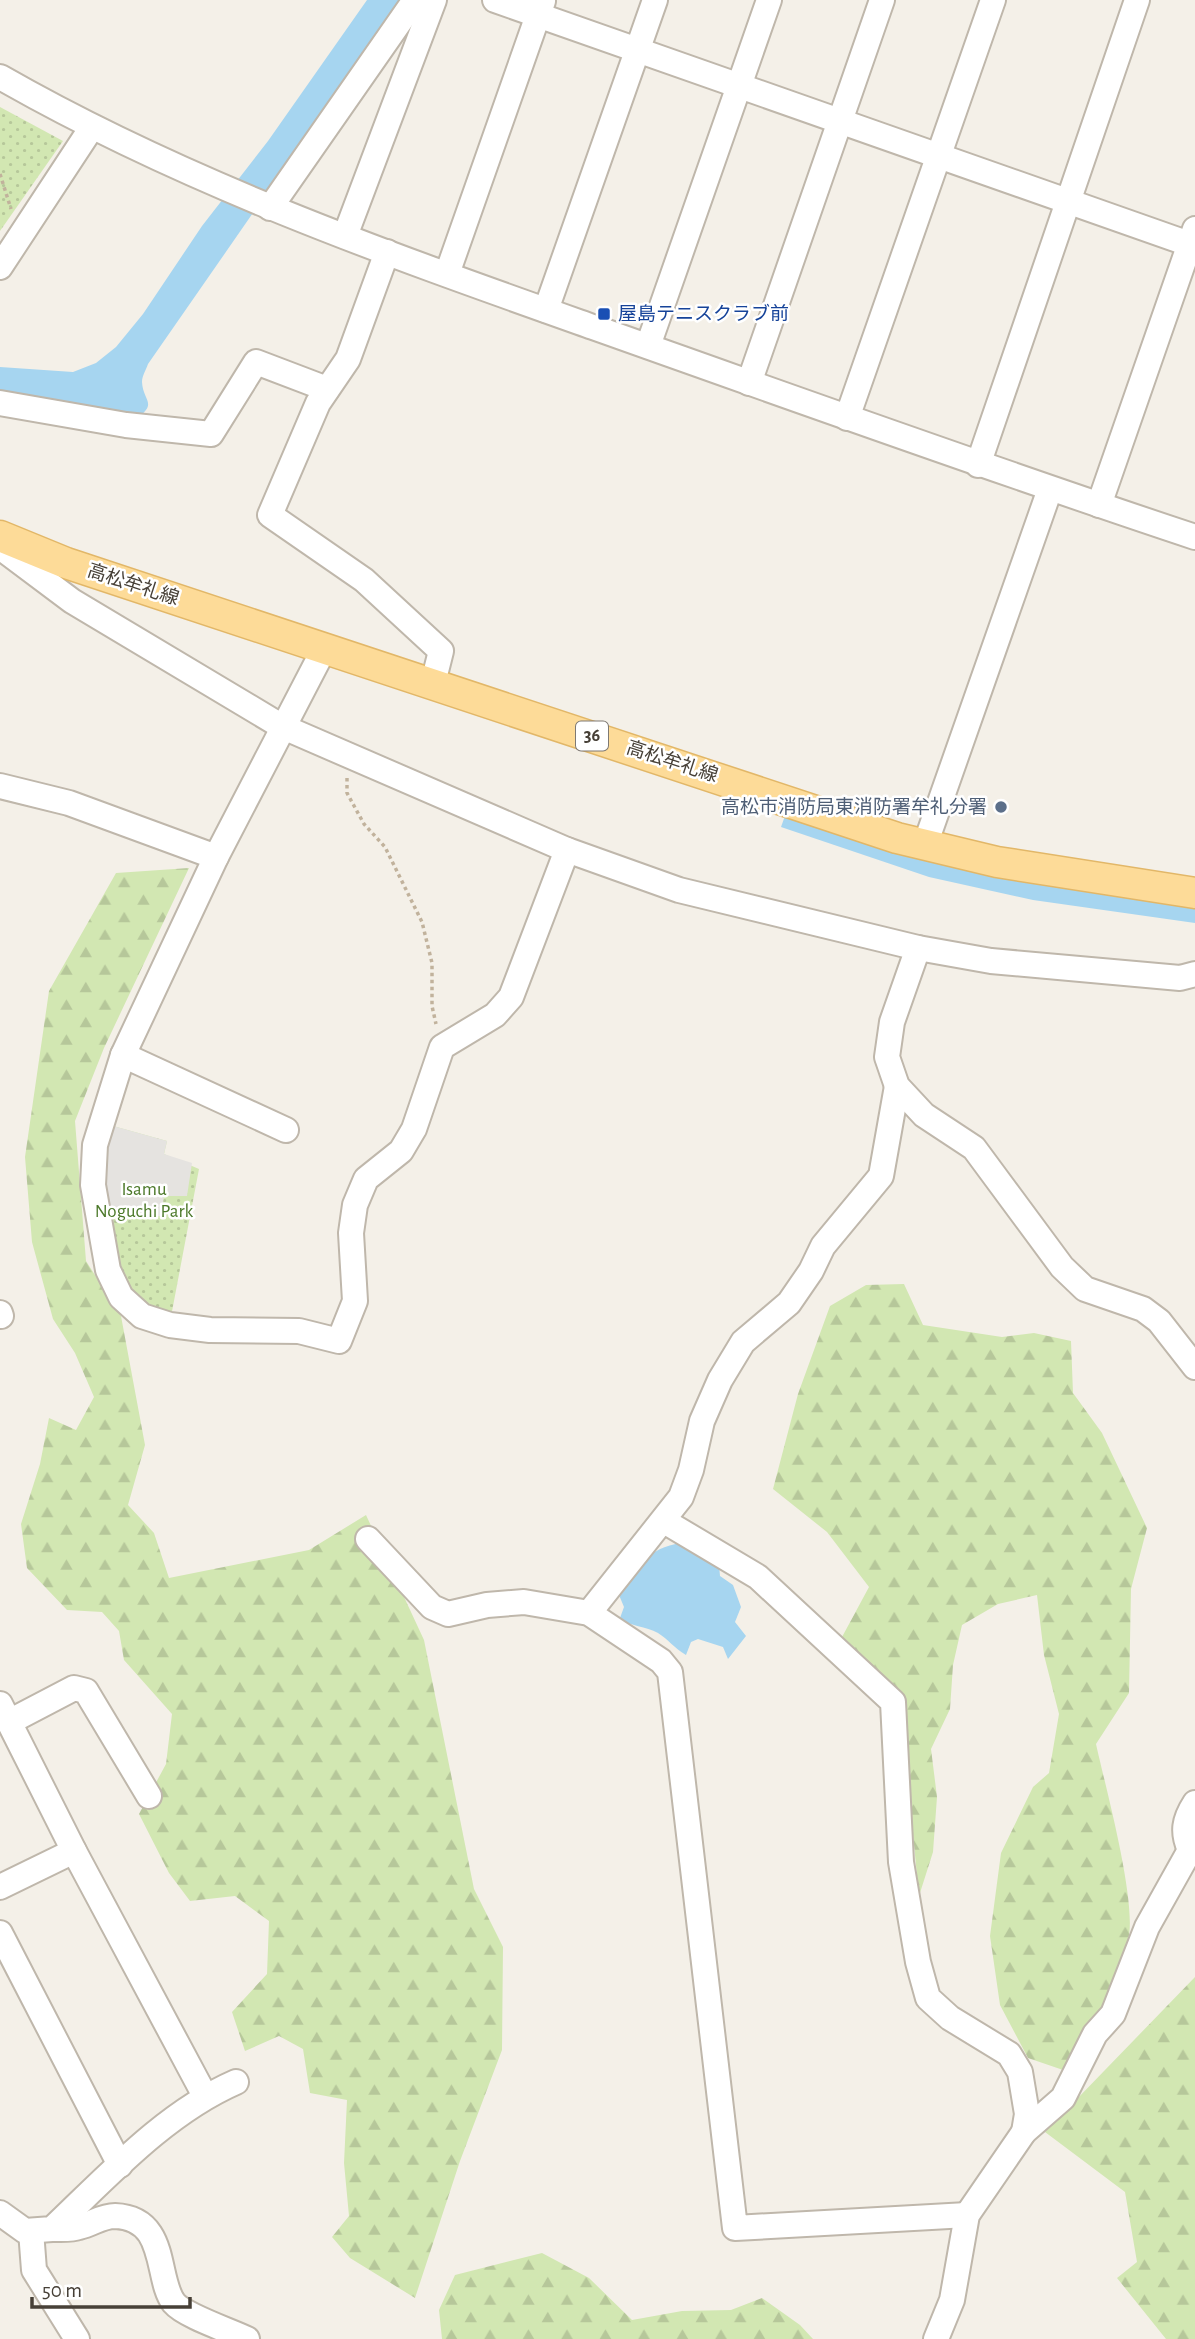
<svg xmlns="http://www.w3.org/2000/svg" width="1195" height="2339" font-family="'Alegreya Sans','Noto Sans JP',sans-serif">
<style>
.forest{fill:url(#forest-firs)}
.park{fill:url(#park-dots)}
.parking{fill:#e5e3e0}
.water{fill:#a6d5f0}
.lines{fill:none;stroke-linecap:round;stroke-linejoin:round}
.minor-casing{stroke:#bfb7ab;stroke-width:28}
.major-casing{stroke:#e2b768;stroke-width:33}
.path{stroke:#c1b29c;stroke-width:3.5;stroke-dasharray:3.5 3.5;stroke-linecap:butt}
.minor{stroke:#fff;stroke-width:24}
.major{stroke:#fddb98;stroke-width:30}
.transit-dot{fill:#1a4fb4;stroke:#fff;stroke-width:2.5}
.service-dot{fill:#5c6f8a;stroke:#fff;stroke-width:2.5}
.labels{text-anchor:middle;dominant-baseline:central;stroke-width:5;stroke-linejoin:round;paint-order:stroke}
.shield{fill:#fff;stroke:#7e7973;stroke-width:2}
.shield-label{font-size:18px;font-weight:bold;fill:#474037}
.transit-label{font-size:19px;fill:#164399;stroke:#fff;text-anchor:start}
.street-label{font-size:19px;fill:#474037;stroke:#fff}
.service-label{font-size:19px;fill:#4e5e75;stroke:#fff;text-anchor:end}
.park-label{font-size:19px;fill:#4c792a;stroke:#fff}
</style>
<defs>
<pattern id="forest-firs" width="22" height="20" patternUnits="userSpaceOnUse" patternTransform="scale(1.75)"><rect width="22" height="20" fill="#d2e7b2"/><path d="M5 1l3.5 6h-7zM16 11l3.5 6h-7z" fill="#b6c79a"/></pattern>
<pattern id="park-dots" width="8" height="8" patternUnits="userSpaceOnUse" patternTransform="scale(1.75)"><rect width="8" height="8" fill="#d2e7b2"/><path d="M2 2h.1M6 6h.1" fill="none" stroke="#b6c79a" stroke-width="1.8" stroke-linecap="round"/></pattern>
</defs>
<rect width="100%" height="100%" fill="#f4f0e8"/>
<g class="forest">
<path d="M 189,868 L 104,1048 L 75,1121 L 86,1261 L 121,1316 L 145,1445 L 128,1505 L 154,1533 L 169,1578 L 309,1550 L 366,1515 L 424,1640 L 474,1889 L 503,1947 L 502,2050 L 460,2161 L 415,2298 L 350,2258 L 332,2237 L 349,2216 L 344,2163 L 347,2100 L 310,2093 L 303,2049 L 279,2036 L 245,2051 L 232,2012 L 267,1974 L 269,1921 L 235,1896 L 190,1901 L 169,1873 L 139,1814 L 166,1764 L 172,1714 L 124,1660 L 119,1631 L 102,1612 L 67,1610 L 27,1568 L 21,1524 L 40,1464 L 49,1418 L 76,1430 L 94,1397 L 75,1353 L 53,1319 L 32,1242 L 25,1157 L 49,991 L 116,873 Z"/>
<path d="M 904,1284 L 923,1325 L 1002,1337 L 1034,1333 L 1071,1341 L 1073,1393 L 1102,1433 L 1147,1528 L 1131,1589 L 1129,1693 L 1096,1744 C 1105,1785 1138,1905 1128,1940 C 1116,1987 1090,2030 1066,2071 L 1028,2058 L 1000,2005 L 990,1936 L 1001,1853 L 1033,1787 L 1049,1773 L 1059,1714 L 1044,1655 L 1037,1595 L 998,1604 L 962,1625 L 953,1665 L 950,1709 L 931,1749 L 937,1797 L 933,1852 L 919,1896 L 899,1691 L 842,1637 L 869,1587 L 827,1532 L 773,1489 L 798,1394 L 830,1306 L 866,1285 Z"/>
<path d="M 1195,1977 L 1195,2339 L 1166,2339 L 1117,2278 L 1137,2262 L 1125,2192 L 1045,2132 Z"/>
<path d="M 542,2253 L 589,2278 L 632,2320 L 682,2311 L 731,2310 L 762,2298 L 800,2325 L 813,2339 L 442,2339 L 439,2310 L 455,2275 Z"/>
</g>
<g class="park">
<path d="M 0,107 L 63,141 L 0,231 Z"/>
<path d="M 106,1124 L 167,1141 L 164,1154 L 199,1169 L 170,1322 L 142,1316 L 108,1270 Z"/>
</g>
<path class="parking" d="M 106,1124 L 167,1141 L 164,1154 L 192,1163 L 187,1196 L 164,1196 L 161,1216 L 103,1215 Z"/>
<g class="water">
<path d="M 367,0 L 401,0 L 148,364 C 146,370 142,376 142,382 C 143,401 158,403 137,418 L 0,393 L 0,367 L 73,372 L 96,363 L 116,347 L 143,314 L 202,226 L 268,141 Z"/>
<path d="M 786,813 L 1195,902 L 1195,923 L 1033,900 L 929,877 L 781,827 Z"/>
<path d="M 682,1543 L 719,1565 L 720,1576 L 733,1585 L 741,1607 L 735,1622 L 746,1636 L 728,1659 L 723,1647 L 698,1639 L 691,1642 L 686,1655 C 674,1648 668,1639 658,1633 C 646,1626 630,1627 620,1618 L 624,1607 L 619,1595 C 638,1567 646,1548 682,1543 Z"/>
</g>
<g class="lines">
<g class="minor-casing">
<g id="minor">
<path d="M 495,0 L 1195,246"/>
<path d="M 0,77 C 187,184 390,255 593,327 C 793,398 993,470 1195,537"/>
<path d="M 270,208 L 415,0"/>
<path d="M 345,236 L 434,0"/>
<path d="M 387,252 L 348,359 L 318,403 L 270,515 L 364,580 L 441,651 L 433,683"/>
<path d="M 0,267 L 92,127"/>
<path d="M 447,274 L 543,1"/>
<path d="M 546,310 L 655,0"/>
<path d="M 648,346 L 769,0"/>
<path d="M 749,383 L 882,0"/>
<path d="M 0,403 L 126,425 L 211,434 L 256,362 L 327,389"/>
<path d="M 847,418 L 993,0"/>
<path d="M 978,465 L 1137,0"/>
<path d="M 1099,505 L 1195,229"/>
<path d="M 0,547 L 72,601 L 281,726 L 567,850 L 679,890 L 918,948 L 991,961 L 1180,978 L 1195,974"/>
<path d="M 324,649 L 216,857 L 123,1055 L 95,1145 L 93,1185 L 108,1270 L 121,1297 L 142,1316 L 170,1325 L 210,1330 L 299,1331 L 339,1341 L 355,1301 L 351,1233 L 355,1205 L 366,1179 L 401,1151 L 414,1129 L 442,1047 L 495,1015 L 511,997 L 567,850"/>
<path d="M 0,786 L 69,803 L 216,857"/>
<path d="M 925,845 L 1050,489"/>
<path d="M 918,948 L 892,1022 L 887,1057 L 897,1086 L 924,1115 L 974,1148 L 1062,1267 L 1085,1289 L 1143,1309 L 1159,1321 L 1195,1367"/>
<path d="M 123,1055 L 286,1130"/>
<path d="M 0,1313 L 1,1316"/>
<path d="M 664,1521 L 758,1577 L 893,1702 L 901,1862 L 918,1962 L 928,1998 L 950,2018 L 1009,2054 L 1020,2072 L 1027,2114 L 1024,2132"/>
<path d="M 368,1539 L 432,1607 L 448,1614 L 487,1605 L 524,1602 L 589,1613 L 661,1661 L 670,1672 L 735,2228 L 967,2215"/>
<path d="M 589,1613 L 681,1497 L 691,1470 L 702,1421 L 720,1380 L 743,1342 L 789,1303 L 811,1271 L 823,1246 L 881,1176 L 897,1086"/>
<path d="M 0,1704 L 74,1851 L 205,2096"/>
<path d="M 9,1722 L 74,1688 L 86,1691 L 149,1796"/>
<path d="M 1190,1850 C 1182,1832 1184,1820 1195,1803"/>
<path d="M 0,1887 L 74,1851"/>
<path d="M 0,1933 L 120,2165"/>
<path d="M 0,2213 L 25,2231 L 52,2229 C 108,2176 165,2113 236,2082"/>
<path d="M 52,2229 C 61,2229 71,2230 79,2227 C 93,2224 101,2216 115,2216 C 169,2218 155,2279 174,2303 C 185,2316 231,2331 247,2339"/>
<path d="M 31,2231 L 34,2270 L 77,2339"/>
<path d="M 936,2339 L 952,2300 L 967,2215 L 1024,2132 L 1063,2098 L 1095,2034 L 1113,2014 L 1147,1927 L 1190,1850 L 1195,1853"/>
</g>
</g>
<g class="major-casing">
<path id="major" d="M 0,536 L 66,563 L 897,838 L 997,862 L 1195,893"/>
</g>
<g class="path">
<path d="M 0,174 L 11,209"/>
<path d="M 347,778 L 347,793 L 364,824 L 385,847 L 422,922 L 432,963 L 432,1006 L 436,1024"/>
</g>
<use href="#minor" class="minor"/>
<use href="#major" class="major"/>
</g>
<rect class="transit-dot" x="597" y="307" width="14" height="14" rx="3.5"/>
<circle class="service-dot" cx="1001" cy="807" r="7"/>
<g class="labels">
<rect class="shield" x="576" y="721.5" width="32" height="29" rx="5"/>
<g class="shield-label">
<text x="592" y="736">36</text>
</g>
<g class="transit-label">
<text x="618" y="314">屋島テニスクラブ前</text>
</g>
<g class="street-label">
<text transform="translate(133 585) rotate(18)">高松牟礼線</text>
<text transform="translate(672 762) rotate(18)">高松牟礼線</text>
</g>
<g class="service-label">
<text x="987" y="807">高松市消防局東消防署牟礼分署</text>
</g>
<g class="park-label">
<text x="144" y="1189">Isamu<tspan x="144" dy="22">Noguchi Park</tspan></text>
</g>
</g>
<path d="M32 2297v10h158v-10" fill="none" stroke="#474037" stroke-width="3.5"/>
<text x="42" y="2297" font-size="21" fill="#474037" stroke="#ffffff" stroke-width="5" paint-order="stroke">50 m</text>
</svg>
